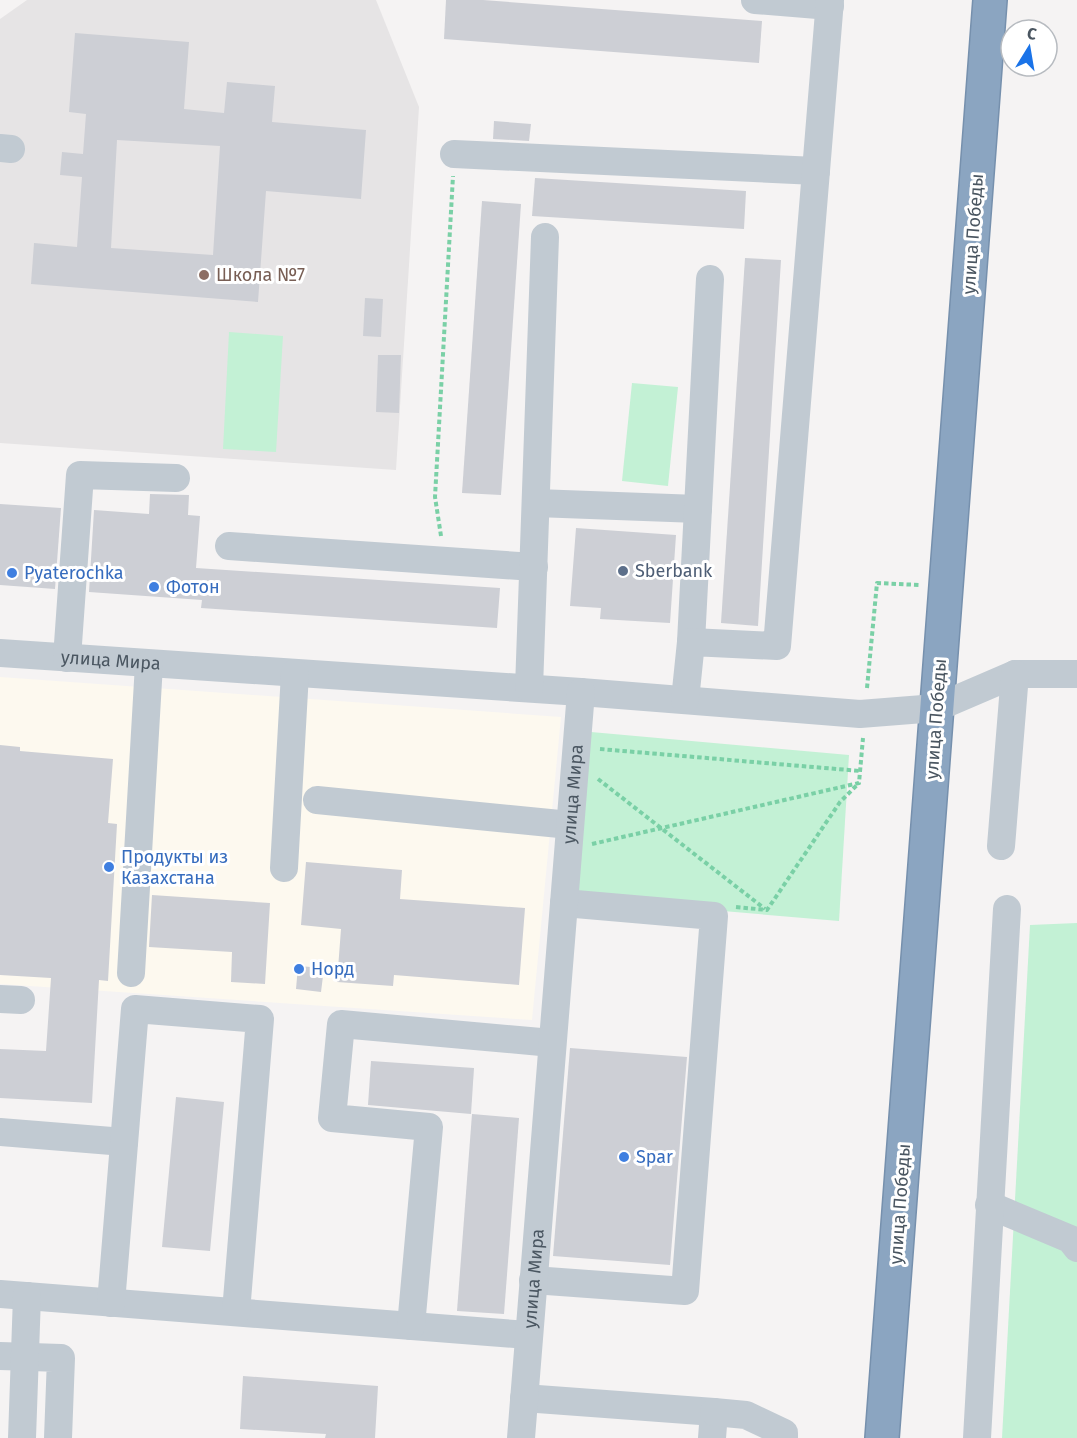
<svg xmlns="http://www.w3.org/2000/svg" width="1077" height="1438" font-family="'Fira Sans',sans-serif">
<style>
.commercial{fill:#fdf9ef}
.education{fill:#e6e4e5}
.green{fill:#c3f1d5}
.building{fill:#cdcfd5;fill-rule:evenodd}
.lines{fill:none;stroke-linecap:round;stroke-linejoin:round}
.highway-casing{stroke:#7690ad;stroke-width:36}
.path{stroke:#7ad0a6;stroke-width:4;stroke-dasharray:4.5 3;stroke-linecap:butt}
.minor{stroke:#c1cad2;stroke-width:28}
.highway{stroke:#8ba5c1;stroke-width:33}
.education-dot{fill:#8d6e63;stroke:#fff;stroke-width:2}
.service-dot{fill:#5c6f8a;stroke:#fff;stroke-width:2}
.shop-dot{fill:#3f7fe0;stroke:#fff;stroke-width:2}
.labels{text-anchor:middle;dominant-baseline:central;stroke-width:6;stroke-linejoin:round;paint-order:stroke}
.street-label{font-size:18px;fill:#4a5661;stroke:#fff}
.education-label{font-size:18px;fill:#785e54;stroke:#fff;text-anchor:start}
.service-label{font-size:18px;fill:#4e5e75;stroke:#fff;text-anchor:start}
.shop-label{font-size:18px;fill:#366cbe;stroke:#fff;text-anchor:start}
</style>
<rect width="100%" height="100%" fill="#f5f3f3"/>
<path class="commercial" d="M 0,677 L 561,717 L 532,1020 L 0,984 Z"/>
<path class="education" d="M 27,0 L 376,0 L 419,107 L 396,470 L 0,443 L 0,19 Z"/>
<g class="green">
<path d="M 229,332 L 283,336 L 276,452 L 223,449 Z"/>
<path d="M 632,383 L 678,387 L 668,486 L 622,481 Z"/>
<path d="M 591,732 L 849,755 L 839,921 L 571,898 Z"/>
<path d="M 1077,923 L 1077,1438 L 1002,1438 L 1030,925 Z"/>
</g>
<g class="building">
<path d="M 446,0 L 483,0 L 762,21 L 759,63 L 444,39 Z"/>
<path d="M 75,33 L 189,42 L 184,109 L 224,113 L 227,82 L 275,86 L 272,122 L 366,130 L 361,199 L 266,191 L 258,302 L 31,284 L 34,243 L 77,247 L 82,177 L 60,175 L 62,152 L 83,154 L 86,114 L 69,112 ZM 117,140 L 220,146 L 213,255 L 111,248 Z"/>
<path d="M 494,121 L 531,124 L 529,141 L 493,139 Z"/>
<path d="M 535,178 L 746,191 L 744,229 L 532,216 Z"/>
<path d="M 482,201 L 521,204 L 501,495 L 462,493 Z"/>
<path d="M 745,258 L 781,260 L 758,626 L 721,623 Z"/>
<path d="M 365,298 L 383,299 L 381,337 L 363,336 Z"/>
<path d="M 378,355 L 401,355 L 399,413 L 376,412 Z"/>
<path d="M 150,494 L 189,495 L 188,515 L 200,516 L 196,568 L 500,588 L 497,628 L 201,608 L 202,600 L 89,592 L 94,510 L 149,514 Z"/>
<path d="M 0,504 L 61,508 L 55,589 L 0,585 Z"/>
<path d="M 576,528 L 676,535 L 670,623 L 600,619 L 601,608 L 570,606 Z"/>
<path d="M 0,745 L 20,747 L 20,751 L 113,759 L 108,823 L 117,824 L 108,981 L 99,980 L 92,1103 L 0,1098 L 0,1049 L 46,1051 L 51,978 L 0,975 Z"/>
<path d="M 306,862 L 402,870 L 400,899 L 525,908 L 519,985 L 394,975 L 393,986 L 337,982 L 341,929 L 301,925 Z"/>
<path d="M 152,895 L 270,903 L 265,984 L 231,982 L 232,952 L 149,947 Z"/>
<path d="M 298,966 L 324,968 L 321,992 L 296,989 Z"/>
<path d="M 570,1048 L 687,1057 L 670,1265 L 553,1256 Z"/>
<path d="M 371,1061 L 474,1068 L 471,1114 L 368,1105 Z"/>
<path d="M 176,1097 L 224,1102 L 210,1251 L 162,1247 Z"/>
<path d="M 472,1114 L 519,1118 L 504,1314 L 457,1311 Z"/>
<path d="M 243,1376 L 378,1386 L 375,1438 L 325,1438 L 326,1434 L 240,1429 Z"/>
</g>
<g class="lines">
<g class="highway-casing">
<path id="highway" d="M 882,1438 L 990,0"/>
</g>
<g class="path">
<path d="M 441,536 L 435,497 L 453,176"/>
<path d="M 867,688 L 877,583 L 919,585"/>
<path d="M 600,749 L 860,771"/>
<path d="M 598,779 L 765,909"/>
<path d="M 592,844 L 859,783 L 863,738"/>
<path d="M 736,907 L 767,910 L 840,802 L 859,783"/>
</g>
<g class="minor">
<path d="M 755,0 L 830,6"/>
<path d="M 0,148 L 11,149"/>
<path d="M 454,154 L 816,171"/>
<path d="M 536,503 L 698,509"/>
<path d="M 229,546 L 534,567"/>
<path d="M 691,642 L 710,279"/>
<path id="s1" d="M 0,653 L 581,692 L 860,714 L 936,708 L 1015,674 L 1077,674"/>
<path d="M 67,658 L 80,475 L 176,478"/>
<path d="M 529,688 L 545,237"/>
<path d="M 685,700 L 691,642 L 777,646 L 830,0"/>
<path d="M 317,800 L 570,825"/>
<path d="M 1001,846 L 1015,674"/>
<path d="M 284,868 L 295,673"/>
<path d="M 131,973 L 149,664"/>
<path d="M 0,999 L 21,1000"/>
<path d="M 0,1132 L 124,1142"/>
<path d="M 989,1205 L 1070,1239 L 1077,1248"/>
<path d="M 533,1280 L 685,1291 L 714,916 L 564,903"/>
<path d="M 0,1294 L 528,1335"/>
<path d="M 111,1303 L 135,1009 L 260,1019 L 236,1312"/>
<path d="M 411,1326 L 429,1127 L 332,1118 L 341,1024 L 552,1043"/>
<path d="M 0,1356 L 61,1358 L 58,1438"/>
<path d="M 524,1398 L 714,1412 L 712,1438"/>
<path d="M 714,1412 L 746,1415 L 784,1433 L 784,1438"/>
<path d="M 22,1438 L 27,1296"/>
<path id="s2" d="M 521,1438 L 581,692"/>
<path d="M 977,1438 L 1007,909"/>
</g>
<use href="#highway" class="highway"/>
</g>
<circle class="education-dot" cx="204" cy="275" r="6"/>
<circle class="service-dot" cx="623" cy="571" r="6"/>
<g class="shop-dot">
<circle cx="12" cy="573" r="6"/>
<circle cx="154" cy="587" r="6"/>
<circle cx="109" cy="867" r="6"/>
<circle cx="299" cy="969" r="6"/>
<circle cx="624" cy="1157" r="6"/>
</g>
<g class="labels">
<g class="street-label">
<text transform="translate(973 234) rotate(-86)">улица Победы</text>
<text stroke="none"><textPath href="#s1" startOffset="111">улица Мира</textPath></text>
<text transform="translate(936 719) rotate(-86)">улица Победы</text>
<text stroke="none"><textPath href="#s2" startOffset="646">улица Мира</textPath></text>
<text transform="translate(900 1204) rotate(-86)">улица Победы</text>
<text stroke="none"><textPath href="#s2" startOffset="160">улица Мира</textPath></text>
</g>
<g class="education-label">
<text x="216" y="275">Школа №7</text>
</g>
<g class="service-label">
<text x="635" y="571">Sberbank</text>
</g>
<g class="shop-label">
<text x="24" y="573">Pyaterochka</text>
<text x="166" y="587">Фотон</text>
<text x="121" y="857">Продукты из<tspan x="121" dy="21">Казахстана</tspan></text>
<text x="311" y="969">Норд</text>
<text x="636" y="1157">Spar</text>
</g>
</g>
<g transform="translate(1029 48) rotate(11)"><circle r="28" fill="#ffffff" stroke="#b7bbc0" stroke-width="1.5"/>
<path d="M0-4.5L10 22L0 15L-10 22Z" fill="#1a73e8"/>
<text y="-9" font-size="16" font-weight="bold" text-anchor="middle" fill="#4a5661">С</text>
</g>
</svg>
